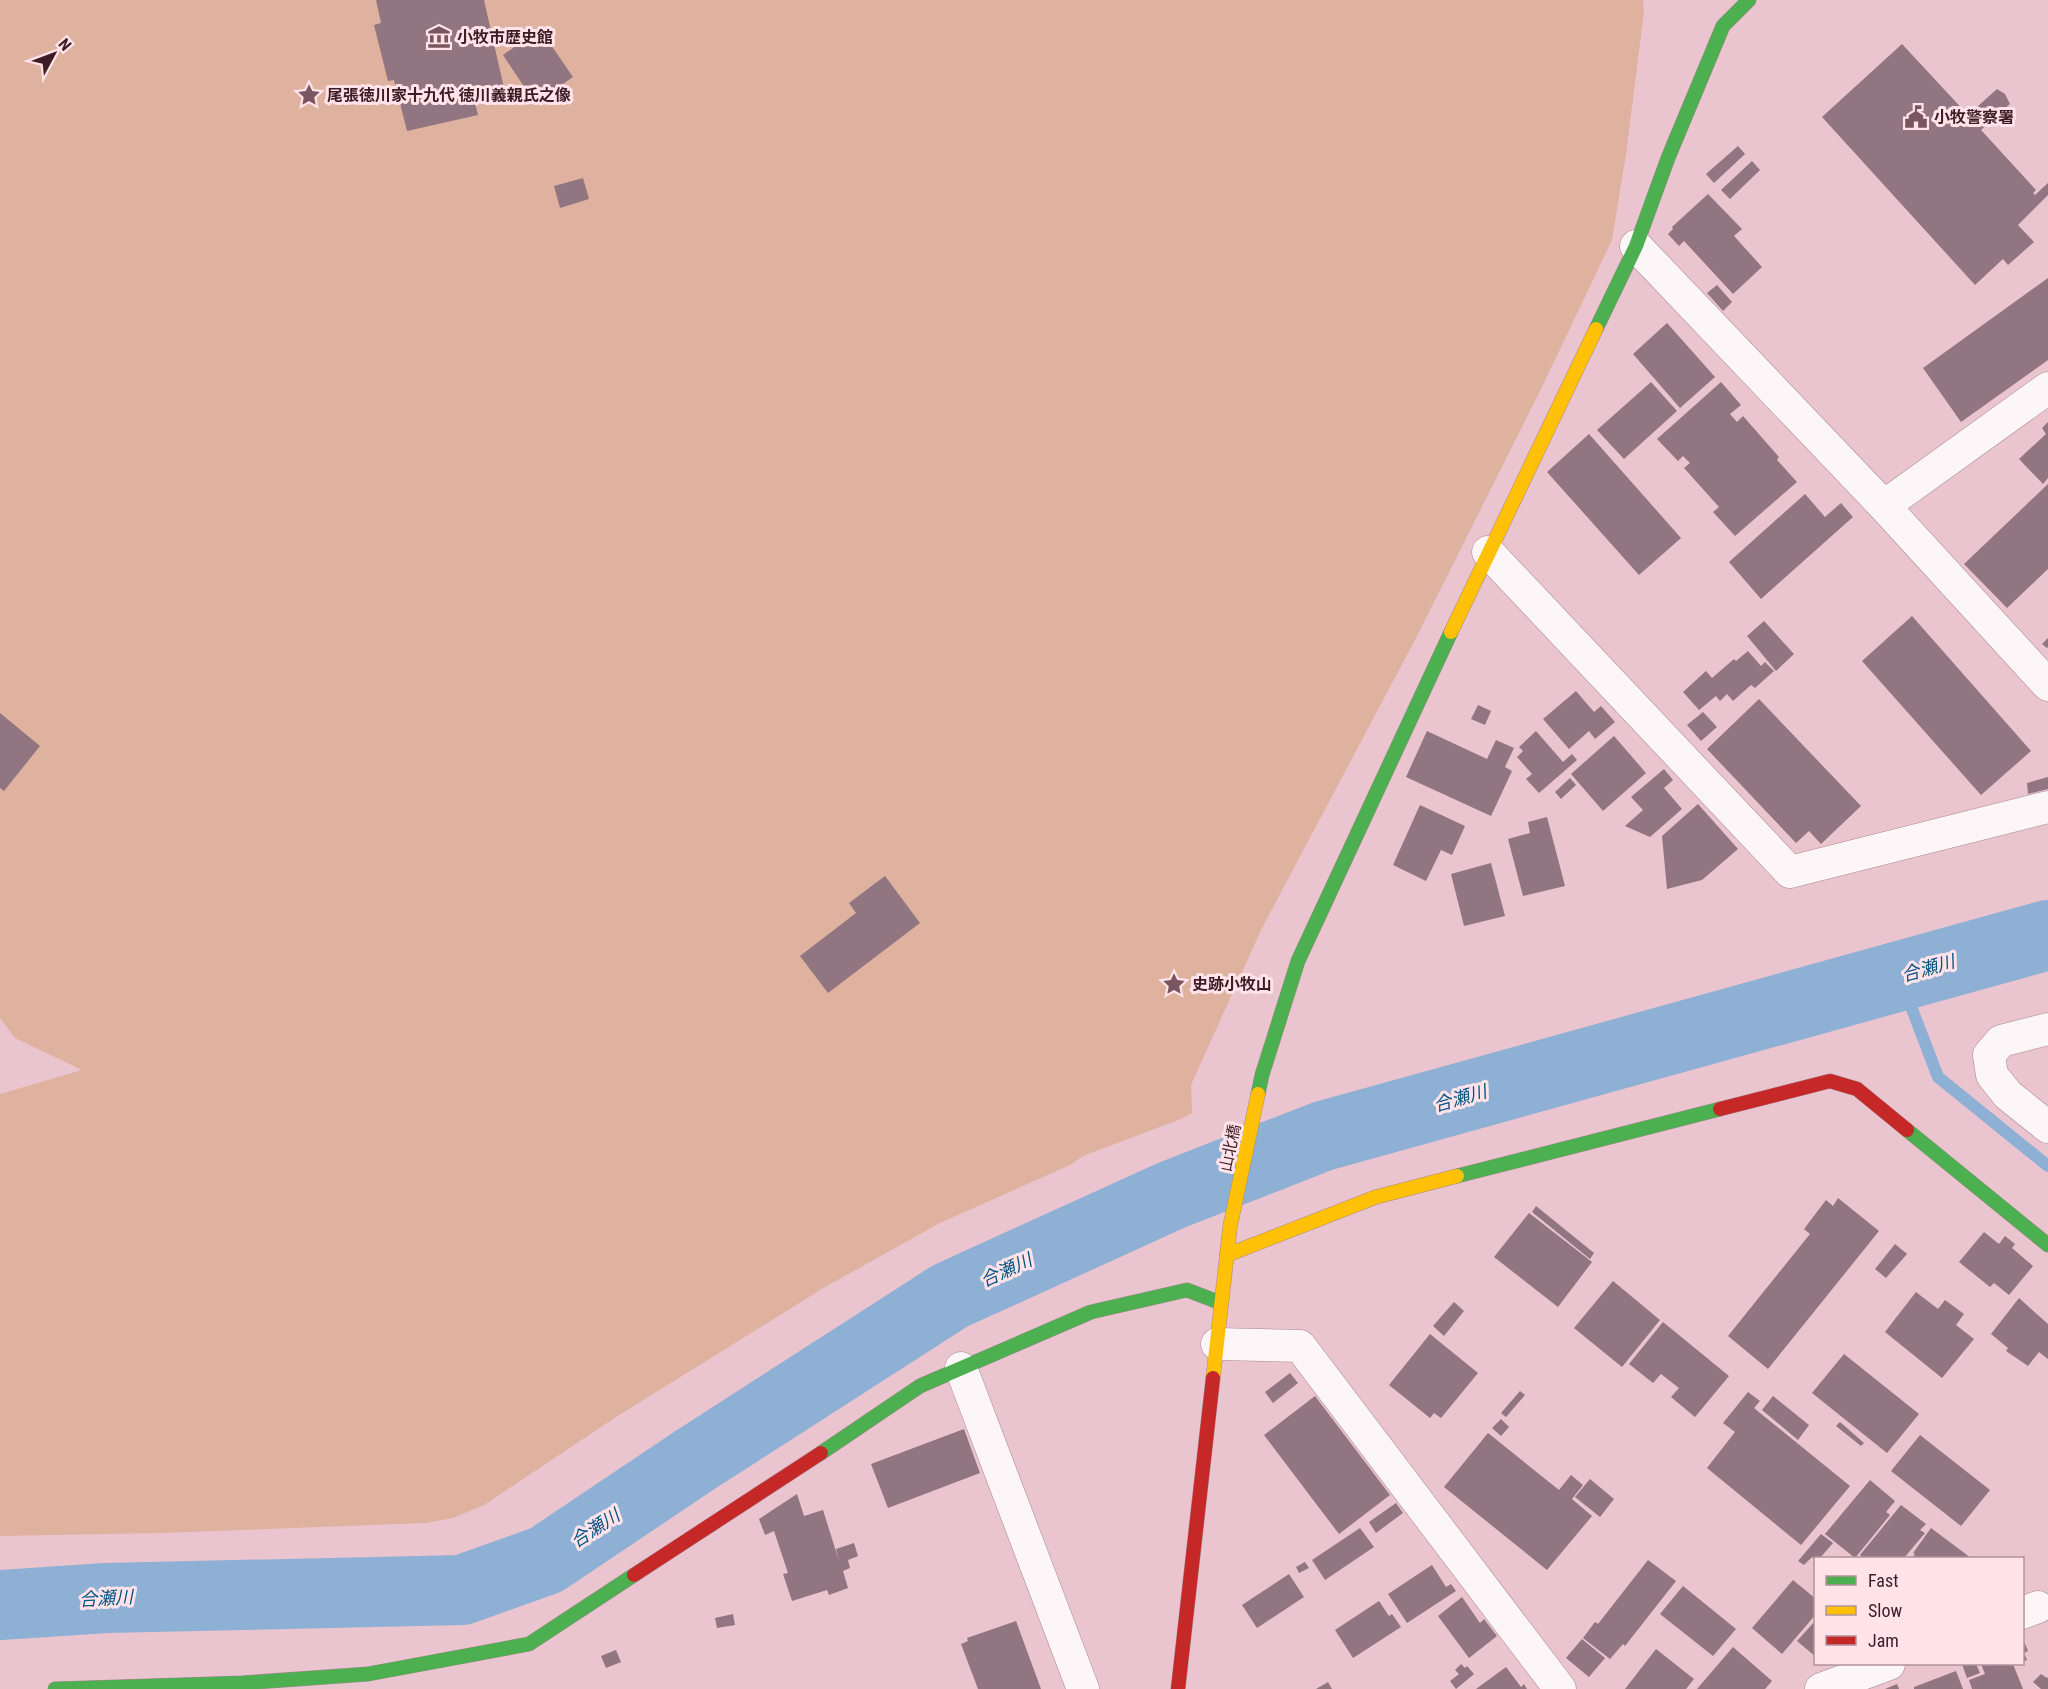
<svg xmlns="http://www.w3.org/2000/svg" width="2048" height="1689" font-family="'Roboto Condensed','Noto Sans JP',sans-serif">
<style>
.green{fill:#deb29f}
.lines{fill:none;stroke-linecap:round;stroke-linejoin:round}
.stream{stroke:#8eb0d4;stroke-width:12}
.river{stroke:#8eb0d4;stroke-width:70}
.building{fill:#917581}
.street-casing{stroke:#a78890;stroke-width:33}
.fast-casing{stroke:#a78890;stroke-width:15}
.slow-casing{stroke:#a78890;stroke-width:15}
.jam-casing{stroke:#a78890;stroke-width:15}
.street{stroke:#fcf6f8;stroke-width:32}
.fast{stroke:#4caf50;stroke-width:14}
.slow{stroke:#ffc107;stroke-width:14}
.jam{stroke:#c62828;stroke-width:14}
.labels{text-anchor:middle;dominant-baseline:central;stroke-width:6;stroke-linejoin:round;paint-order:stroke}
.poi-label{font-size:16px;font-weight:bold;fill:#3d1c25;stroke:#ffe3e9;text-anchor:start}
.street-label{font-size:16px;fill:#3d1c25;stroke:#ffe3e9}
.water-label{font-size:18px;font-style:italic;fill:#005482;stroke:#ffe3e9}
</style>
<rect width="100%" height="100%" fill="#eac4ce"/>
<path class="green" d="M 0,0 L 1643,0 L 1644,11 L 1626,154 L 1612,240 L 1541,389 L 1417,636 L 1261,930 L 1191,1085 L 1192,1113 L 1181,1119 L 1083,1156 L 1070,1165 L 940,1223 L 825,1287 L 616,1417 L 484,1505 L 453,1518 L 425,1523 L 161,1533 L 0,1536 L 0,1094 L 82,1070 L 15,1038 L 0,1018 Z"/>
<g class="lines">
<path class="stream" d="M 1899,975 L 1938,1077 L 2048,1166"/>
<path class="river" d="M 0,1605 L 106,1598 L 462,1590 L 546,1560 L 695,1460 L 950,1296 L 1172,1195 L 1323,1136 L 2048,935"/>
</g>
<g class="building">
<path d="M 376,0 L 484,0 L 504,88 L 473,95 L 478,115 L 407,131 L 394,80 L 388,81 L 374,25 L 381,23 Z"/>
<path d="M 540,29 L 573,77 L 535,103 L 503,55 Z"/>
<path d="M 1902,44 L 1968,115 L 1997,89 L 2005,94 L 2010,104 L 1981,130 L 2036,190 L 2033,193 L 2035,195 L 2048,183 L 2048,195 L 2018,225 L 2034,242 L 2008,265 L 2003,259 L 1975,285 L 1822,117 Z"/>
<path d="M 1738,146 L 1745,154 L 1714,183 L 1706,174 Z"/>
<path d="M 1752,161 L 1760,170 L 1730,199 L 1721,190 Z"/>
<path d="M 583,178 L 589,199 L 560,208 L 554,186 Z"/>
<path d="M 1708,194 L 1742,229 L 1734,236 L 1762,267 L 1733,294 L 1684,241 L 1679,246 L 1668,234 L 1673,229 L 1672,227 Z"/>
<path d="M 2048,278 L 2048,360 L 1961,422 L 1923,368 Z"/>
<path d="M 1717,285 L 1732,302 L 1723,311 L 1707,293 Z"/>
<path d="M 1667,323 L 1715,377 L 1680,408 L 1633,354 Z"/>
<path d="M 1651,382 L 1677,411 L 1624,459 L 1597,430 Z"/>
<path d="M 1721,382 L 1741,405 L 1730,414 L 1737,422 L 1743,416 L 1779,457 L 1777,460 L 1797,482 L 1735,536 L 1713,512 L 1719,507 L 1684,468 L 1690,463 L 1683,456 L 1678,461 L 1657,439 Z"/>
<path d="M 2048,422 L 2048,478 L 2043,484 L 2019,459 L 2046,434 L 2042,428 Z"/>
<path d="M 1589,434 L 1681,538 L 1639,575 L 1547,472 Z"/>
<path d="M 2048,484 L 2048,569 L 2007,608 L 1964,564 Z"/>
<path d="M 1805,494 L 1825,517 L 1841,503 L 1853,517 L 1761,599 L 1729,562 Z"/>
<path d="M 1912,616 L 2031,751 L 1981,795 L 1862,661 Z"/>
<path d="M 1764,621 L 1794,654 L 1776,671 L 1747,636 Z"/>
<path d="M 2048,638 L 2048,647 L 2047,648 L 2042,644 Z"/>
<path d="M 1748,651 L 1761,666 L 1765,662 L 1774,671 L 1755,688 L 1751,685 L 1733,701 L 1727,694 L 1720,701 L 1716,696 L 1699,710 L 1683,692 L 1706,671 L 1712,678 L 1734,659 L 1736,661 Z"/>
<path d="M 1576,691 L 1594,712 L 1601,706 L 1615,722 L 1595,739 L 1589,731 L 1569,749 L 1543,719 Z"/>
<path d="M 1759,699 L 1861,806 L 1821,844 L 1809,831 L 1796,843 L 1707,749 Z"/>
<path d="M 1478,705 L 1491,711 L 1485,725 L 1471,719 Z"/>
<path d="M 1703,712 L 1717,727 L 1701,741 L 1687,725 Z"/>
<path d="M 0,713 L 40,746 L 4,791 L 0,788 Z"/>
<path d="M 1427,731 L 1487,759 L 1496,740 L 1514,748 L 1505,767 L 1512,771 L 1491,816 L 1406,777 Z"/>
<path d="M 1536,731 L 1563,762 L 1572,754 L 1577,760 L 1539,793 L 1526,779 L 1532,774 L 1517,757 L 1523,751 L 1519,747 Z"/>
<path d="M 1614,736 L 1646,773 L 1603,811 L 1571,774 Z"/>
<path d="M 1664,769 L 1673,780 L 1664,788 L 1682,809 L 1650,837 L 1625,826 L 1643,810 L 1631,797 Z"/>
<path d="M 2048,777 L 2048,789 L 2028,794 L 2027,783 Z"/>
<path d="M 1570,778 L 1576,785 L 1561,799 L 1555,792 Z"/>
<path d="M 1698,804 L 1738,849 L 1702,880 L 1667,889 L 1662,836 Z"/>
<path d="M 1420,805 L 1465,826 L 1452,855 L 1441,850 L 1426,881 L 1393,865 Z"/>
<path d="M 1547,817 L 1565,886 L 1523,896 L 1508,839 L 1530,833 L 1528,822 Z"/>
<path d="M 1491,863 L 1505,916 L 1464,926 L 1451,874 Z"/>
<path d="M 885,876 L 920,923 L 828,993 L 800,956 L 856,913 L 849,903 Z"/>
<path d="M 1838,1198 L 1879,1231 L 1768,1369 L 1728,1336 L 1810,1234 L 1804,1229 L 1826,1200 L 1833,1206 Z"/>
<path d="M 1536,1206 L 1594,1253 L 1590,1259 L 1532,1212 Z"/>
<path d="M 1529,1213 L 1592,1262 L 1558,1307 L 1494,1257 Z"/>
<path d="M 1984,1232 L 1999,1244 L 2005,1236 L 2015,1244 L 2012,1248 L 2033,1266 L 2009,1295 L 1994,1283 L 1990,1287 L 1959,1262 Z"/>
<path d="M 1895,1244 L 1907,1254 L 1886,1278 L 1875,1269 Z"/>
<path d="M 1613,1281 L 1660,1320 L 1622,1367 L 1574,1328 Z"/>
<path d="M 1916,1292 L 1938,1309 L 1945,1300 L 1964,1314 L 1956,1325 L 1974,1339 L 1942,1378 L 1885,1332 Z"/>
<path d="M 2019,1298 L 2048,1324 L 2048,1359 L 2039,1352 L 2028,1366 L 2006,1351 L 2008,1348 L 1991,1334 Z"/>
<path d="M 1454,1302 L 1464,1311 L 1444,1336 L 1433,1326 Z"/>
<path d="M 1663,1322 L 1729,1376 L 1695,1417 L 1671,1397 L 1679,1388 L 1661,1374 L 1653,1383 L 1629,1364 Z"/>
<path d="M 1430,1334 L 1478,1373 L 1441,1418 L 1434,1413 L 1430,1418 L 1389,1385 Z"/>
<path d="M 1844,1354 L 1919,1414 L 1887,1453 L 1812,1393 Z"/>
<path d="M 1290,1373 L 1298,1383 L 1273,1403 L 1265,1392 Z"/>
<path d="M 1520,1391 L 1525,1395 L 1506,1417 L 1501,1413 Z"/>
<path d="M 1748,1392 L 1760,1401 L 1754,1408 L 1850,1486 L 1801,1545 L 1707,1468 L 1735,1432 L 1723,1423 Z"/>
<path d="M 1315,1396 L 1390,1495 L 1339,1534 L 1264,1435 Z"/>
<path d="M 1773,1396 L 1809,1425 L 1798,1440 L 1762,1410 Z"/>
<path d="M 1501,1419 L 1509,1427 L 1501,1436 L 1492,1428 Z"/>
<path d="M 1840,1422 L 1864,1443 L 1861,1446 L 1836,1426 Z"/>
<path d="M 964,1429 L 980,1473 L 888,1508 L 871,1464 Z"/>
<path d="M 1488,1433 L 1559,1490 L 1571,1475 L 1583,1485 L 1572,1499 L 1592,1516 L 1547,1570 L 1444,1487 Z"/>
<path d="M 1920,1435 L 1990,1490 L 1961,1526 L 1891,1471 Z"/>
<path d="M 1590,1479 L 1614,1499 L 1600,1517 L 1575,1497 Z"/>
<path d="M 1870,1480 L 1895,1501 L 1886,1512 L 1890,1515 L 1855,1558 L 1825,1534 Z"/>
<path d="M 797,1494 L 804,1516 L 823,1510 L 839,1561 L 836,1549 L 854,1543 L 858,1556 L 848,1560 L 850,1568 L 843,1571 L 848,1588 L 829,1595 L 827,1590 L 792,1601 L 783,1574 L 788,1573 L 774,1531 L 765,1535 L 759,1519 Z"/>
<path d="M 1396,1503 L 1403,1513 L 1376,1533 L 1369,1522 Z"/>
<path d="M 1901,1505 L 1926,1524 L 1920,1530 L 1925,1533 L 1904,1558 L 1864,1558 L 1860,1555 Z"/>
<path d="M 1360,1528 L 1374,1547 L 1325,1580 L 1312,1560 Z"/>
<path d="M 1931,1528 L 1971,1558 L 1912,1558 L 1915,1554 L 1913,1553 Z"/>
<path d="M 1821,1534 L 1833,1543 L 1820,1558 L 1816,1560 L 1812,1557 L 1804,1565 L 1798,1561 Z"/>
<path d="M 1648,1560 L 1676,1581 L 1625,1646 L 1623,1644 L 1610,1659 L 1583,1638 L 1595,1622 L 1598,1624 Z"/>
<path d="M 1305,1562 L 1309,1568 L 1299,1573 L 1296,1567 Z"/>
<path d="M 1432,1565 L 1446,1587 L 1451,1584 L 1456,1591 L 1407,1623 L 1388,1594 Z"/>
<path d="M 1289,1574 L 1304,1597 L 1257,1628 L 1242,1605 Z"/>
<path d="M 1793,1580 L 1816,1599 L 1816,1614 L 1782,1654 L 1752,1628 Z"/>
<path d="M 1683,1586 L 1736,1629 L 1713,1656 L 1660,1614 Z"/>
<path d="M 1462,1597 L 1480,1623 L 1484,1619 L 1497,1636 L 1469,1658 L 1438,1616 Z"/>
<path d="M 1379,1601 L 1389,1616 L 1392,1614 L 1401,1627 L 1353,1658 L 1335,1630 Z"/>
<path d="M 733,1614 L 735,1625 L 717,1628 L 715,1618 Z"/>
<path d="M 1816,1620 L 1816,1657 L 1797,1641 Z"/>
<path d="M 1016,1621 L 1041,1689 L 978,1689 L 961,1644 L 968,1641 L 967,1638 Z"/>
<path d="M 2022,1637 L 2028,1651 L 2024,1653 L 2027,1660 L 2022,1662 Z"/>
<path d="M 1582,1639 L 1605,1658 L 1589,1677 L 1566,1658 Z"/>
<path d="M 1733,1647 L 1772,1681 L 1765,1689 L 1697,1689 Z"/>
<path d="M 1656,1649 L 1694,1679 L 1686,1689 L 1625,1689 Z"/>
<path d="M 616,1650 L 621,1662 L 606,1668 L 601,1656 Z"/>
<path d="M 1461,1664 L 1465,1668 L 1467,1666 L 1474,1674 L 1456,1689 L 1450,1681 L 1459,1674 L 1455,1670 Z"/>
<path d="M 1962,1664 L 1976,1664 L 1980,1673 L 1967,1678 Z"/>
<path d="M 1981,1664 L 2013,1664 L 2023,1689 L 1972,1689 L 1969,1680 L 1985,1674 Z"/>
<path d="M 1506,1667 L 1521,1687 L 1524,1684 L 1527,1689 L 1476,1689 Z"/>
<path d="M 1956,1671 L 1963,1689 L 1914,1689 L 1914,1687 Z"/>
<path d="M 2041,1674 L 2047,1678 L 2048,1677 L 2048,1689 L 2041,1689 L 2033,1682 Z"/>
<path d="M 1328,1682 L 1332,1689 L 1316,1689 Z"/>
<path d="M 1897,1684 L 1899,1689 L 1885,1689 Z"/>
</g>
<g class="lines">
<g class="street-casing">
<g id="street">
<path d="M 1636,246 L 1884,506 L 2048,685"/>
<path d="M 1884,506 L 2048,388"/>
<path d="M 1488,552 L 1790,872 L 2048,807"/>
<path d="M 2048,1029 L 2001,1041 L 1989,1055 L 1992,1075 L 2008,1095 L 2048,1127"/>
<path d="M 1217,1344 L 1300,1346 L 1560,1689"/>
<path d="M 961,1368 L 1083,1689"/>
<path d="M 2022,1613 L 2038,1607"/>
<path d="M 1821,1689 L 1889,1664"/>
</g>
</g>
<g class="fast-casing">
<g id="fast">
<path d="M 1596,329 L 1636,246 L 1668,158 L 1723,26 L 1749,0"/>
<path d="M 1258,1094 L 1262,1075 L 1298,961 L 1451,632"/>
<path d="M 1907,1130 L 2048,1245"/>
<path d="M 1457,1176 L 1720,1109"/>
<path d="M 821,1453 L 920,1386 L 1091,1312 L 1187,1290 L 1221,1303"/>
<path d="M 55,1689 L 242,1683 L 368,1674 L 529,1644 L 634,1575"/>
</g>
</g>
<g class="slow-casing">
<g id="slow">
<path d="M 1451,632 L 1596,329"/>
<path d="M 1227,1255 L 1376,1197 L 1457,1176"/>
<path d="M 1213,1378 L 1230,1227 L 1258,1094"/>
</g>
</g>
<g class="jam-casing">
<g id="jam">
<path d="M 1720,1109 L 1830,1081 L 1857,1089 L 1907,1130"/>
<path d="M 634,1575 L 821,1453"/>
<path d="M 1178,1689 L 1213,1378"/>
</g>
</g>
<use href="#street" class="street"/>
<use href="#fast" class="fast"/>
<use href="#slow" class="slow"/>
<use href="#jam" class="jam"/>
</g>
<defs>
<g id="museum-bare" transform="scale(1.8)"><path d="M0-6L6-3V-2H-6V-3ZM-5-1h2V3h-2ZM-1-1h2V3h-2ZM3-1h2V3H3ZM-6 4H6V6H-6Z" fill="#7a5760" stroke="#ffe3e9" stroke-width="2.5" paint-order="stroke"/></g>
<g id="sight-bare" transform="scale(1.8)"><path d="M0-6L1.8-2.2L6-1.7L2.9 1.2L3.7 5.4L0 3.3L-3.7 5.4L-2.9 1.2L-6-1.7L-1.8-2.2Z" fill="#7a5760" stroke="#ffe3e9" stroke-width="2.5" paint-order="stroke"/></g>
<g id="civic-bare" transform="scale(1.8)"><path d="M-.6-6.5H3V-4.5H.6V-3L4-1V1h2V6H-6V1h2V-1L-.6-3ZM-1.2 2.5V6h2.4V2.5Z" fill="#7a5760" stroke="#ffe3e9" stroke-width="2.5" paint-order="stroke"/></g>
</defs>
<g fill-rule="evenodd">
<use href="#museum-bare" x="439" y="37"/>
<use href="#sight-bare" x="309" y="95"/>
<use href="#civic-bare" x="1916" y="117"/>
<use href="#sight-bare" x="1174" y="984"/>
</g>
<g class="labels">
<g class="poi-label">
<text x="457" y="37">小牧市歴史館</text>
<text x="327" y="95">尾張徳川家十九代 徳川義親氏之像</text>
<text x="1934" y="117">小牧警察署</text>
<text x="1192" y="984">史跡小牧山</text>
</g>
<g class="street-label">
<text transform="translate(1230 1148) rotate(-78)">山北橋</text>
</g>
<g class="water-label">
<text transform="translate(1928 968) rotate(-16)">合瀬川</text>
<text transform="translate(1460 1098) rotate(-16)">合瀬川</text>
<text transform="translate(1006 1270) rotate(-25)">合瀬川</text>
<text transform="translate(595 1528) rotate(-33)">合瀬川</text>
<text transform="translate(106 1598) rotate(-3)">合瀬川</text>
</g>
</g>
<rect x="1814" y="1557" width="210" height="108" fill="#ffe3e9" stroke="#b1939b" stroke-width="1.5"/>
<rect x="1826" y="1576" width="30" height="9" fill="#4caf50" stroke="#b1939b" stroke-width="1.5"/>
<text x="1868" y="1587" font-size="18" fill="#3d1c25">Fast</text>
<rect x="1826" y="1606" width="30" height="9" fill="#ffc107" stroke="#b1939b" stroke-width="1.5"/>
<text x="1868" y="1617" font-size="18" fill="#3d1c25">Slow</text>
<rect x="1826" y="1636" width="30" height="9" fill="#c62828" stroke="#b1939b" stroke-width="1.5"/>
<text x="1868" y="1647" font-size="18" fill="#3d1c25">Jam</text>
<g transform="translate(54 54) rotate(49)" stroke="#ffe3e9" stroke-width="4.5" paint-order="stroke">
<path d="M0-4.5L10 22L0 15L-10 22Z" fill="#3d1c25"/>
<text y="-9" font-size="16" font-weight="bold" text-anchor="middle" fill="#3d1c25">N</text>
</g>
</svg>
